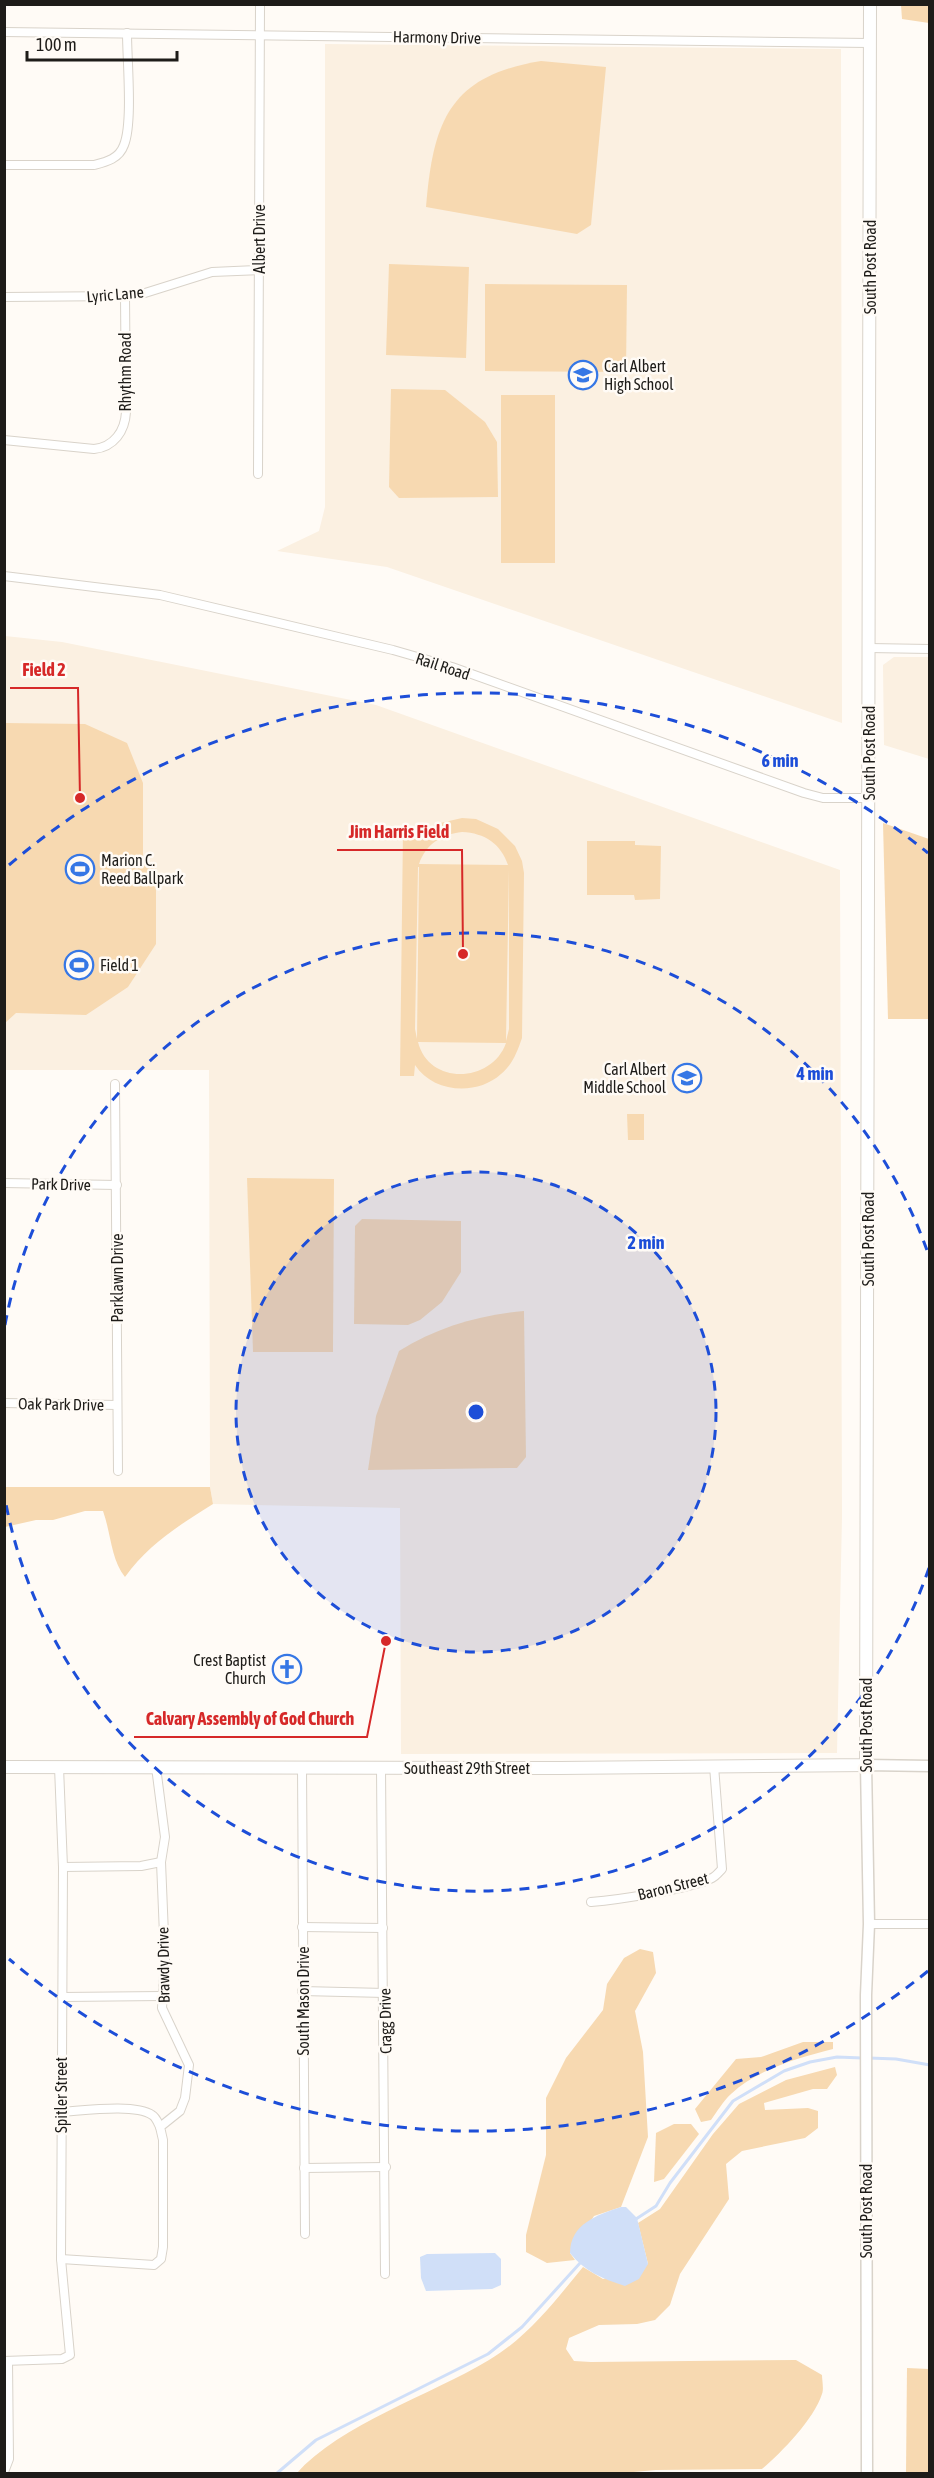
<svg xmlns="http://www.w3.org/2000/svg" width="934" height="2478" font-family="'Asap Condensed',sans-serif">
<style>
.built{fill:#fbf0e1}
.green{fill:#f7d9b1;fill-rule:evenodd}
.water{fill:#d0dff8}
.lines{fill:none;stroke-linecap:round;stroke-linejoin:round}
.stream{stroke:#d0dff8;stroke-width:3}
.minor-casing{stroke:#d9d3ca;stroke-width:10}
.tertiary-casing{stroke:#d9d3ca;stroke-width:13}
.secondary-casing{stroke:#d9d3ca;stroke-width:14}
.minor{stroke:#fff;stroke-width:8}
.tertiary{stroke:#fff;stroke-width:10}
.secondary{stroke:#fff;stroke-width:12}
.ring{fill:none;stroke:#1d4ed8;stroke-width:3;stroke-dasharray:10 8}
.labels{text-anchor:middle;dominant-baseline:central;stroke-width:5;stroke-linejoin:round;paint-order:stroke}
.street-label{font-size:16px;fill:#1e1c19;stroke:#fffbf6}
.poi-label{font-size:16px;fill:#1e1c19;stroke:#fffbf6;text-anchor:start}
.centre{fill:#1d4ed8;stroke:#fffbf6;stroke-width:3}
.ring-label{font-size:18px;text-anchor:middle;font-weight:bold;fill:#1d4ed8;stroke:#fffbf6;stroke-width:5;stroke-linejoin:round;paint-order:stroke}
.leader{fill:none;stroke:#d62828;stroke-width:2}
.callout-dot{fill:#d62828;stroke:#fffbf6;stroke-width:2}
.callout-label{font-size:18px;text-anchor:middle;font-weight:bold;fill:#d62828;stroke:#fffbf6;stroke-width:5;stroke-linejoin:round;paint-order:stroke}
</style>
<rect width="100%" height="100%" fill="#fffbf6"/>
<g class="built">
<path d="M 325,44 L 841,49 L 842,723 L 387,567 L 277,551 L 319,531 L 325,507 Z"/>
<path d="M 5,636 L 62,642 L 376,705 L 840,870 L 842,1517 L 837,1753 L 401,1754 L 400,1508 L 213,1504 L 210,1487 L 209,1070 L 5,1070 Z"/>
<path d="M 894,657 L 929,657 L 929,759 L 884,745 L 883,665 Z"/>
</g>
<g class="green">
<path d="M 901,5 L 929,5 L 929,23 L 902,19 Z"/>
<path d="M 541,61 L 606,67 L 591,225 L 577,234 L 426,207 C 433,122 449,76 541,61 Z"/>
<path d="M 389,264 L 469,267 L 466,358 L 386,355 Z"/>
<path d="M 485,284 L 627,285 L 626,372 L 485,371 Z"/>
<path d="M 391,389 L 445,390 L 485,422 L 497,442 L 498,497 L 399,498 L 389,487 Z"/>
<rect x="501" y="395" width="54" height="168"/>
<path d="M 5,723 L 85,724 L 127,743 L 143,783 L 143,863 L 156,863 L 156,944 L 128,987 L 86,1015 L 16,1013 L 5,1023 Z"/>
<path d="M 462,818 L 476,819 L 498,829 L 515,846 L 522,861 L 524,873 L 522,1038 C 517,1052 513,1064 501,1074 C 477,1096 433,1093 415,1065 L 414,1076 L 400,1076 L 403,830 L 416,830 L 417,840 L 436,824 ZM 462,832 C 485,833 501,844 508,865 L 419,864 C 426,844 442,834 462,832 ZM 418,867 L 419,867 L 417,1039 L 415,1029 ZM 509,869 L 509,1029 L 506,1041 L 506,1040 ZM 418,1042 L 505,1043 L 506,1043 C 492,1083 429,1086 418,1042 Z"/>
<path d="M 883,823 L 929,839 L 929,1019 L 888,1019 Z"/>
<path d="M 587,841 L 635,841 L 635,845 L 661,846 L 660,899 L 635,900 L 634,895 L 587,895 Z"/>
<path d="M 627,1114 L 644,1114 L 644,1140 L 628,1140 Z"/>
<path d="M 247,1178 L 334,1179 L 333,1352 L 253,1352 Z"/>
<path d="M 362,1219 L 461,1221 L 461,1272 L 442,1302 L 420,1320 L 408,1325 L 354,1324 L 355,1226 Z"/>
<path d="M 524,1311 L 526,1457 L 517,1468 L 368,1470 L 376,1416 L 399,1351 C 438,1327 479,1315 524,1311 Z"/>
<path d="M 5,1487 L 210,1487 L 213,1504 C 179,1525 148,1545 125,1577 C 111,1560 111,1533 103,1511 L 85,1511 L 53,1520 L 36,1520 L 5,1527 Z"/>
<path d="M 640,1949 L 653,1952 L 656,1973 L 635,2011 L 643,2052 L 648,2137 L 621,2207 L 594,2216 L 570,2253 L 575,2260 L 547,2263 L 526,2252 L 526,2235 L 546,2155 L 546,2098 L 566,2058 L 603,2010 L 607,1984 L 624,1958 Z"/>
<path d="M 803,2042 L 833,2042 L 833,2049 C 798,2058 758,2069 731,2094 C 723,2101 717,2112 711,2120 L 701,2122 L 695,2109 L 736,2059 L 761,2057 Z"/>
<path d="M 835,2067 L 837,2075 L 827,2089 L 813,2089 L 764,2103 L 765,2110 L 808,2108 L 818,2111 L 818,2128 L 805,2138 L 742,2151 L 726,2164 L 729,2199 L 680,2274 L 670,2305 L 655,2320 L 637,2324 L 599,2325 L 569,2338 L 566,2349 L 574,2361 L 591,2362 L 796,2360 L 822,2375 C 822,2380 824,2389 822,2394 C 814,2419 782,2452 762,2469 L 656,2470 L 611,2474 L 296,2474 C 340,2424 431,2395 489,2360 C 528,2337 555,2301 583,2267 L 603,2279 L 648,2264 L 638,2223 L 660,2209 L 713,2134 L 739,2104 L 786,2080 Z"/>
<path d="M 674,2124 L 691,2124 L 699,2134 L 664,2179 L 654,2182 L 656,2133 Z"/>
<path d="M 907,2368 L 929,2369 L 929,2473 L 906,2473 Z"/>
</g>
<g class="water">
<path d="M 621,2207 L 626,2207 L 637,2218 L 648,2264 L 639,2279 L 625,2286 C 603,2279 584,2271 570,2253 C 570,2224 597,2215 621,2207 Z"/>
<path d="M 495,2253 L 501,2259 L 501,2285 L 492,2289 L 426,2291 L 421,2278 L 420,2257 L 427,2254 Z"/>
</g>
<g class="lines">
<g class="stream">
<path d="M 869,2058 L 896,2059 L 930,2065"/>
<path d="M 636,2219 L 656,2206 L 670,2183 L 733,2101 L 784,2071 L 810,2062 L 837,2057 L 862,2058"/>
<path d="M 276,2474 L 316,2440 L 488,2354 L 522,2327 L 581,2262"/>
</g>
<g class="minor-casing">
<g id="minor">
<path d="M 4,32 L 870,43"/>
<path d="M 4,165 L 94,165 C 106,162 119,159 124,145 C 133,123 127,60 127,33"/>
<path d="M 4,297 L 125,296 L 145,293 L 212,272 L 259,270"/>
<path d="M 4,440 L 94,449 C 114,447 125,431 126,412 L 125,296"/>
<path d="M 258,474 L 260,4"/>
<path d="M 4,576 L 160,595 L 393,650 L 452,667 L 804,793 L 823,798 L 869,798"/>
<path d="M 869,648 L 930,649"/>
<path d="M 115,1084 L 118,1471"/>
<path d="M 4,1183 L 117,1185"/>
<path d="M 4,1403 L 117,1405"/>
<path d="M 302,1767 L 305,2234"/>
<path d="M 381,1768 L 385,2274"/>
<path d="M 63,1867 L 141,1866 L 161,1862"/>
<path d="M 591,1902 C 616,1900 691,1889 712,1878 C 716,1876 719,1872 722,1869 L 714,1766"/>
<path d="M 869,1924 L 930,1924"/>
<path d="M 302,1927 L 383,1928"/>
<path d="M 302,1991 L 385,1993"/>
<path d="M 62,1997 L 162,1996"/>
<path d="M 60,2112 C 81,2111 135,2103 152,2115 C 156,2117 158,2123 160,2127"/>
<path d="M 304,2168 L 386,2167"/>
<path d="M 61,2259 L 154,2265 L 161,2259 L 163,2247 L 163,2140 L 160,2127 L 180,2111 L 185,2098 L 189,2065 L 162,2008 L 165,1959 L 161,1862 L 165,1837 L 156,1767"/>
<path d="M 4,2361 L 62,2359 L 70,2355 L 61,2259 L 63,1867 L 59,1767"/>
<path d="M 4,2472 L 9,2459 L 8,2361"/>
</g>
</g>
<g class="tertiary-casing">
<path id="tertiary" d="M 867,2474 L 866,1995 L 869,1924 L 866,1765 L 930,1766"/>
</g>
<g class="secondary-casing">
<path id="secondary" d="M 4,1767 L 560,1768 L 866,1765 L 870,4"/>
</g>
<use href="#minor" class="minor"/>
<use href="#tertiary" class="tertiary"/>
<use href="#secondary" class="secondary"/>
</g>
<circle cx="476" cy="1412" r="240" fill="#1d4ed8" fill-opacity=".12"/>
<g class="ring">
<circle cx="476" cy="1412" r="240"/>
<path d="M929 1568A479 479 0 0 1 5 1499M5 1325A479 479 0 0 1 929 1256"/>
<path d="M928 1971A719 719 0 0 1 9 1959M9 865A719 719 0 0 1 928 853"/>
</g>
<defs>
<g id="school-ring" transform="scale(1.5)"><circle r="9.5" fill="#fffbf6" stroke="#3677e5" stroke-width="1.5"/><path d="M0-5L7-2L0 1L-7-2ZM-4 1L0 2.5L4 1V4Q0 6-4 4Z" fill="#3677e5"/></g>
<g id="stadium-ring" transform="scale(1.5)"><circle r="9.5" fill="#fffbf6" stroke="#3677e5" stroke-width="1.5"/><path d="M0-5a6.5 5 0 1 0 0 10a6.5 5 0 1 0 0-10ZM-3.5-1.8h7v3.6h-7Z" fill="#3677e5"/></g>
<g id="church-ring" transform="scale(1.5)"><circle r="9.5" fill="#fffbf6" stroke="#3677e5" stroke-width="1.5"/><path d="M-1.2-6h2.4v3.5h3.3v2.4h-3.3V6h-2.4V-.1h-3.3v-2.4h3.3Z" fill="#3677e5"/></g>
</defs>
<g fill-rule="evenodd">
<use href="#school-ring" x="583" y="375"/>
<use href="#stadium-ring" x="80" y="869"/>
<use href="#stadium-ring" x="79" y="965"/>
<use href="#school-ring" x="687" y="1078"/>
<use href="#church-ring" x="287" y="1669"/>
</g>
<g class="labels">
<g class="street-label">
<text transform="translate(437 37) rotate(1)">Harmony Drive</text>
<text transform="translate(259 239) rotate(-90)">Albert Drive</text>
<text transform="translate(870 267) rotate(-90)">South Post Road</text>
<text transform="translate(115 294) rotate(-5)">Lyric Lane</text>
<text transform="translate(125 372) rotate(-90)">Rhythm Road</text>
<text transform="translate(443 666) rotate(18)">Rail Road</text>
<text transform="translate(869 753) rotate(-90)">South Post Road</text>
<text transform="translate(61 1184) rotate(1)">Park Drive</text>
<text transform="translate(868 1239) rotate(-90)">South Post Road</text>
<text transform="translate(117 1278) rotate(-90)">Parklawn Drive</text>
<text transform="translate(61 1404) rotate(1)">Oak Park Drive</text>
<text transform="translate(866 1725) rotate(-90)">South Post Road</text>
<text x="467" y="1768">Southeast 29th Street</text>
<text transform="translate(673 1886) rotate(-14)">Baron Street</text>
<text transform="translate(163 1965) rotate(-91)">Brawdy Drive</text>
<text transform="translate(303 2001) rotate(-90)">South Mason Drive</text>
<text transform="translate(385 2021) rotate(-91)">Cragg Drive</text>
<text transform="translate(61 2095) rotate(-90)">Spitler Street</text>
<text transform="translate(866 2211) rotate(-90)">South Post Road</text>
</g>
<g class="poi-label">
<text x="604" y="366">Carl Albert<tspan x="604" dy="18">High School</tspan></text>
<text x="101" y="860">Marion C.<tspan x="101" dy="18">Reed Ballpark</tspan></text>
<text x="100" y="965">Field 1</text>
<text x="666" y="1069" text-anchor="end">Carl Albert<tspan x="666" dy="18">Middle School</tspan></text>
<text x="266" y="1660" text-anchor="end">Crest Baptist<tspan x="266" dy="18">Church</tspan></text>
</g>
</g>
<circle cx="476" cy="1412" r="9" class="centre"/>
<g class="ring-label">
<text x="780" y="767">6 min</text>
<text x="815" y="1080">4 min</text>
<text x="646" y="1249">2 min</text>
</g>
<path class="leader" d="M80 798L78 688H10M463 954L462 850H337M386 1641L367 1737H134"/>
<g class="callout-dot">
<circle cx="80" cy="798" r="6"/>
<circle cx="463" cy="954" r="6"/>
<circle cx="386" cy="1641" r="6"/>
</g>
<g class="callout-label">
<text x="44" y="676">Field 2</text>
<text x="399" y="838">Jim Harris Field</text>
<text x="250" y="1725">Calvary Assembly of God Church</text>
</g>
<rect width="934" height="2478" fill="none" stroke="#1e1c19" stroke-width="12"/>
<path d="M27 51v9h150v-9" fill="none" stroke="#1e1c19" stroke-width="3"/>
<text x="36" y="51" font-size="18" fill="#1e1c19" stroke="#fffbf6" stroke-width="4.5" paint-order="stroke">100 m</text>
</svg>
